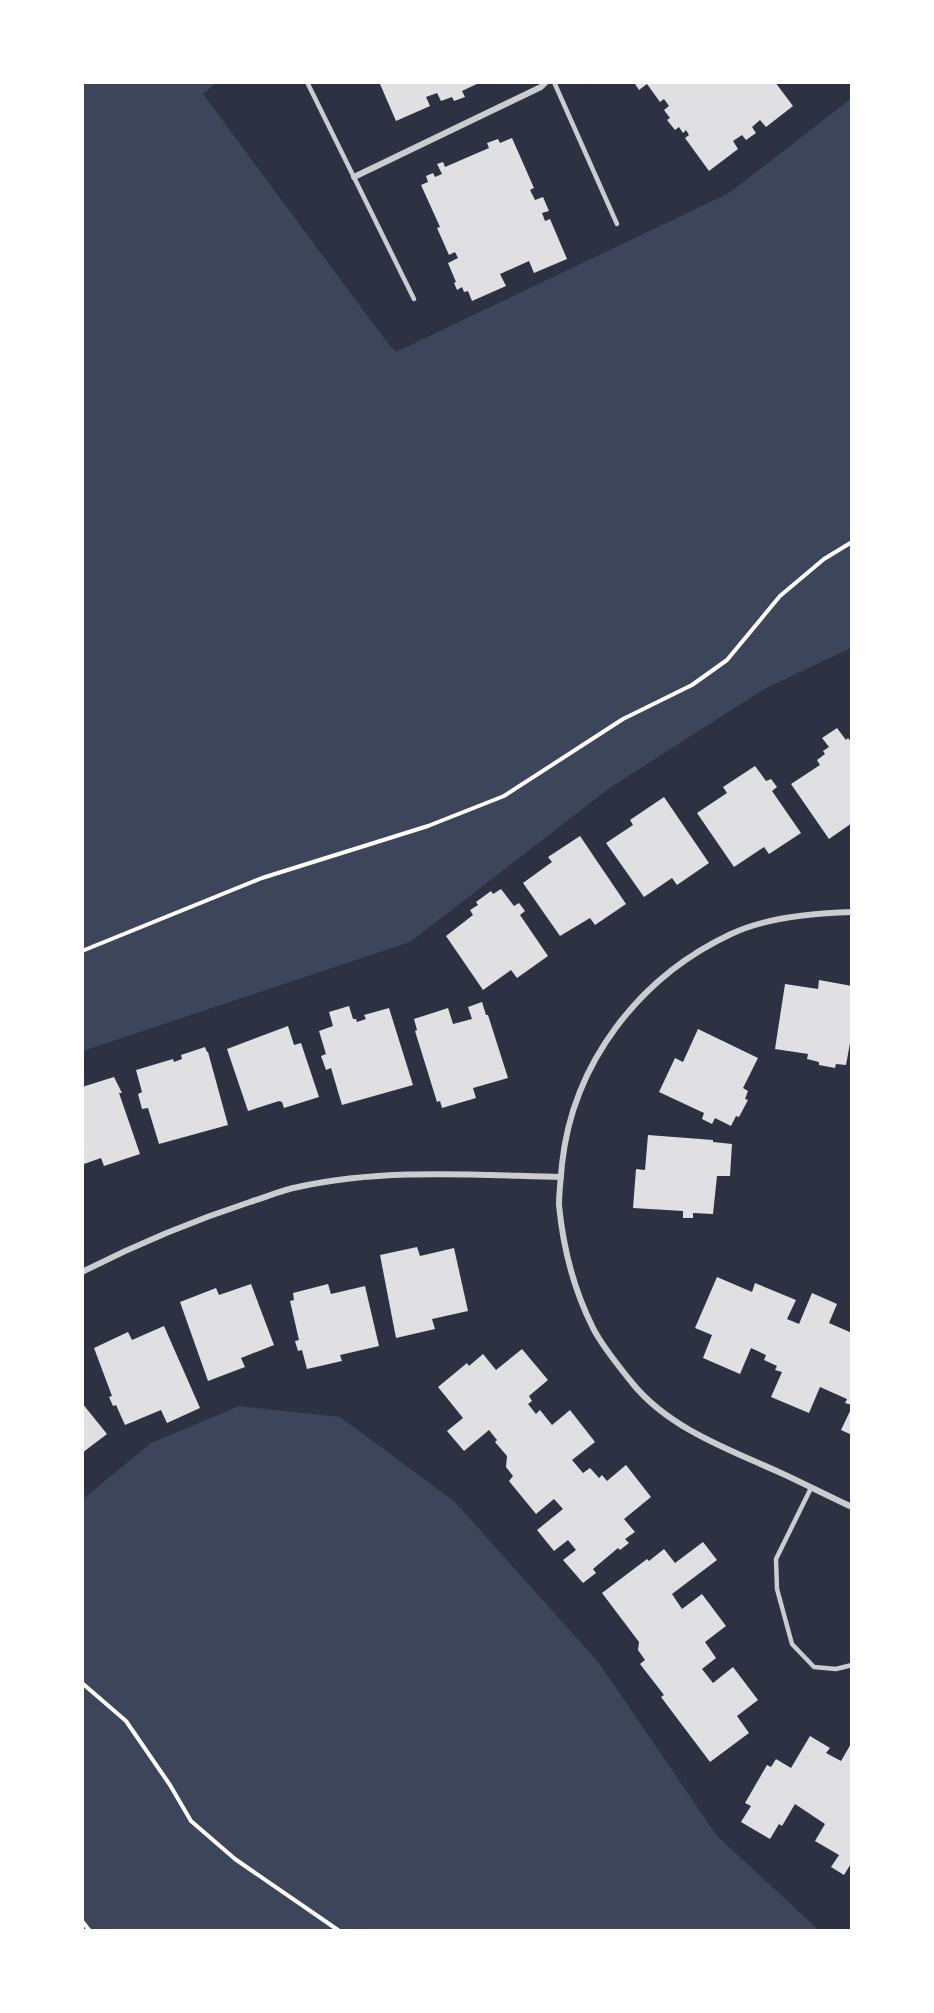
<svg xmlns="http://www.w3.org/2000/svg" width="934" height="2013" font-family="'Roboto Condensed',sans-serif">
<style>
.green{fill:#3c4559}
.building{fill:#e0e0e3}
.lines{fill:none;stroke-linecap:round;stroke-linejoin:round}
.path{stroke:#fff;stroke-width:4}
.service{stroke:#caccd0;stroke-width:4.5}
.minor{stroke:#caccd0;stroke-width:6}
</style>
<rect width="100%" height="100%" fill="#2d3142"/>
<g class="green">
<path d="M 82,83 L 216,83 L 203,94 L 386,341 L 396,352 L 729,193 L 852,98 L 851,648 L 766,688 L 611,787 L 410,942 L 83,1051 Z"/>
<path d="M 239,1406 L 340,1417 L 454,1501 L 599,1663 L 717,1836 L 819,1930 L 83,1930 L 83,1499 L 151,1443 Z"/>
</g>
<g class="building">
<path d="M 383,82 L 481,82 L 462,91 L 465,97 L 454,101 L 452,97 L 441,101 L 437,93 L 426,97 L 430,106 L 396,121 L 380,84 Z"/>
<path d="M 637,82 L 775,82 L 793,106 L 766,127 L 760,120 L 752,127 L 756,133 L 746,140 L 742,135 L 733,141 L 738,149 L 709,171 L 685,138 L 689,135 L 686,130 L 683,133 L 679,127 L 675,130 L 667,120 L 670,118 L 664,110 L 669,106 L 664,99 L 660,102 L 647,84 L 639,90 L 635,84 Z"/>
<path d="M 512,138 L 534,188 L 530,190 L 535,200 L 543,197 L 549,211 L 542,213 L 545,221 L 550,219 L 567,259 L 534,273 L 529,261 L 500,274 L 506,286 L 472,301 L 468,291 L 464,292 L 462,287 L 457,290 L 454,283 L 456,282 L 448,263 L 458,258 L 455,252 L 449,255 L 437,228 L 440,227 L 421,185 L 428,182 L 426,176 L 433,173 L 435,177 L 442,174 L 437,164 L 443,162 L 445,167 L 489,148 L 487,143 L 498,139 L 500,143 Z"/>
<path d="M 837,728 L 846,740 L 848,738 L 852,743 L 852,823 L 829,839 L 791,784 L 820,765 L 817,760 L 825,754 L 823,751 L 829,747 L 822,738 Z"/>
<path d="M 755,766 L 766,781 L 771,779 L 777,787 L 772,791 L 801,833 L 769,854 L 764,847 L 734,867 L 697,813 L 727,793 L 723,787 Z"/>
<path d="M 664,797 L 709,863 L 677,885 L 672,878 L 644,897 L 606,843 L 633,825 L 630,820 Z"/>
<path d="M 580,836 L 626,904 L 595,925 L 590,918 L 560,936 L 523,883 L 552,862 L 548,857 Z"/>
<path d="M 501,889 L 514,906 L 519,903 L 525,911 L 520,915 L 548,956 L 517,978 L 511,970 L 483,990 L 446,936 L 473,915 L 470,910 L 478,905 L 476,902 L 491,891 L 493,894 Z"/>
<path d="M 819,980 L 852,986 L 852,1032 L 846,1065 L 836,1064 L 835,1068 L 819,1065 L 819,1062 L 807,1059 L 808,1054 L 775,1049 L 785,984 L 818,989 Z"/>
<path d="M 482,1002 L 486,1015 L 488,1015 L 508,1078 L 473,1088 L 476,1098 L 442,1108 L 440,1101 L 437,1102 L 415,1031 L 417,1030 L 414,1019 L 448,1008 L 453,1024 L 472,1019 L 468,1007 Z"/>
<path d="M 349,1006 L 353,1019 L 356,1019 L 357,1022 L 366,1019 L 364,1015 L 389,1008 L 413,1085 L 342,1105 L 331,1068 L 326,1070 L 321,1056 L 326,1054 L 319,1031 L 333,1026 L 329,1012 Z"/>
<path d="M 288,1026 L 294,1045 L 301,1043 L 319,1097 L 284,1108 L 282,1102 L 279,1101 L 248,1111 L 227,1049 Z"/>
<path d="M 698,1029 L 758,1058 L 743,1088 L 748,1091 L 745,1099 L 748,1100 L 739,1117 L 736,1116 L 731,1126 L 715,1118 L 712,1124 L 702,1119 L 704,1113 L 659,1092 L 675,1058 L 683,1062 Z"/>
<path d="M 205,1047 L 207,1052 L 208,1052 L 228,1125 L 159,1144 L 148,1108 L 142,1109 L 138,1094 L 142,1092 L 136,1070 L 173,1059 L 174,1062 L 182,1059 L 181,1055 Z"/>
<path d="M 114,1077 L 122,1093 L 119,1093 L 140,1154 L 104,1166 L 101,1158 L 84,1164 L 82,1087 Z"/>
<path d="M 648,1135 L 713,1140 L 713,1142 L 732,1144 L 730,1176 L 717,1176 L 713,1214 L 693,1213 L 693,1218 L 683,1218 L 683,1211 L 633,1208 L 636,1169 L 645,1170 Z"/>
<path d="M 417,1247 L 420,1256 L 454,1248 L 468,1311 L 432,1319 L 435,1329 L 396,1338 L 380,1255 Z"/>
<path d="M 717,1277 L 752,1292 L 755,1283 L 796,1300 L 787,1319 L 799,1324 L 812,1293 L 837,1304 L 829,1323 L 852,1333 L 852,1405 L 845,1403 L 847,1399 L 820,1387 L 809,1413 L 771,1397 L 782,1372 L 775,1370 L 777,1366 L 764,1360 L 766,1355 L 751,1348 L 740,1374 L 703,1358 L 712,1335 L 695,1328 Z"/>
<path d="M 251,1284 L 274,1345 L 241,1358 L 245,1367 L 208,1381 L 180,1302 L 216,1288 L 219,1295 Z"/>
<path d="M 328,1284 L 331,1294 L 365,1286 L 379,1346 L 340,1355 L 342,1361 L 307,1369 L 302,1350 L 298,1351 L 295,1341 L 299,1340 L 290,1301 L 294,1300 L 293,1293 Z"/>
<path d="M 164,1326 L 200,1408 L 167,1423 L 161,1410 L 125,1425 L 116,1405 L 113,1406 L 109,1397 L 112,1396 L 94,1348 L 128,1332 L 132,1340 Z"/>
<path d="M 522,1349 L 548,1380 L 529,1396 L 532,1401 L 528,1404 L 536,1414 L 540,1410 L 552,1425 L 570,1410 L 595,1442 L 572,1460 L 583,1473 L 590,1468 L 599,1478 L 602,1475 L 607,1481 L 626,1465 L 651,1497 L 624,1519 L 635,1532 L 625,1539 L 629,1543 L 620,1550 L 618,1548 L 593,1569 L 596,1573 L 583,1583 L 563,1560 L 576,1550 L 568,1540 L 554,1551 L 537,1530 L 563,1509 L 554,1499 L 536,1514 L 509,1481 L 513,1476 L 506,1467 L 507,1456 L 495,1442 L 497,1440 L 489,1430 L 464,1451 L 447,1431 L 463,1418 L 438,1387 L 467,1363 L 469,1366 L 483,1354 L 496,1370 Z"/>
<path d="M 82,1403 L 107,1434 L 82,1453 Z"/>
<path d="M 852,1407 L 852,1435 L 841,1430 Z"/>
<path d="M 703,1542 L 717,1560 L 672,1594 L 682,1609 L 702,1594 L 726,1626 L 705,1642 L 716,1658 L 702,1669 L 713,1683 L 733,1667 L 758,1700 L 737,1716 L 749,1733 L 710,1762 L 661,1697 L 664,1695 L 640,1664 L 645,1660 L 638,1650 L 639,1642 L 602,1593 L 647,1559 L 649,1561 L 664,1549 L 675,1563 Z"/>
<path d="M 810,1736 L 830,1748 L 826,1753 L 841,1761 L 852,1742 L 852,1862 L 844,1875 L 831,1867 L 839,1855 L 815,1841 L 825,1824 L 795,1804 L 782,1826 L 779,1824 L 770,1839 L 741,1822 L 751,1806 L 745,1803 L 767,1765 L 771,1767 L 776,1759 L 791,1768 Z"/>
</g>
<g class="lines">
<g class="path">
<path d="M 82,951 L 262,878 L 428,826 L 504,796 L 623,719 L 692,685 L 727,660 L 780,596 L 824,559 L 852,542"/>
<path d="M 82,1683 L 126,1721 L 170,1785 L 191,1821 L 235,1859 L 338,1930"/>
<path d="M 82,1921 L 89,1930"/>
</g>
<g class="service">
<path d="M 307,82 L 414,299"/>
<path d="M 554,82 L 617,224"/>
<path d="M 811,1488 L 776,1559 L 777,1589 L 792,1644 L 814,1667 L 836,1669 L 852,1665"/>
</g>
<g class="minor">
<path d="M 354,177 L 541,87 L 546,82"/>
<path d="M 852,912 C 812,913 767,917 731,934 C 639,977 573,1063 562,1164 C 561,1177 559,1192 559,1205 C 563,1247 574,1290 593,1328 C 602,1346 620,1368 633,1384 C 670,1429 730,1450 781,1473 C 805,1484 828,1496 852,1507"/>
<path d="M 82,1272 C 137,1244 192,1221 250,1202 C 266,1197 282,1190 298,1187 C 384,1168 474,1175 561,1177"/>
</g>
</g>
<rect width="934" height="2013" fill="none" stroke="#ffffff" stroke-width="168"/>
</svg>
